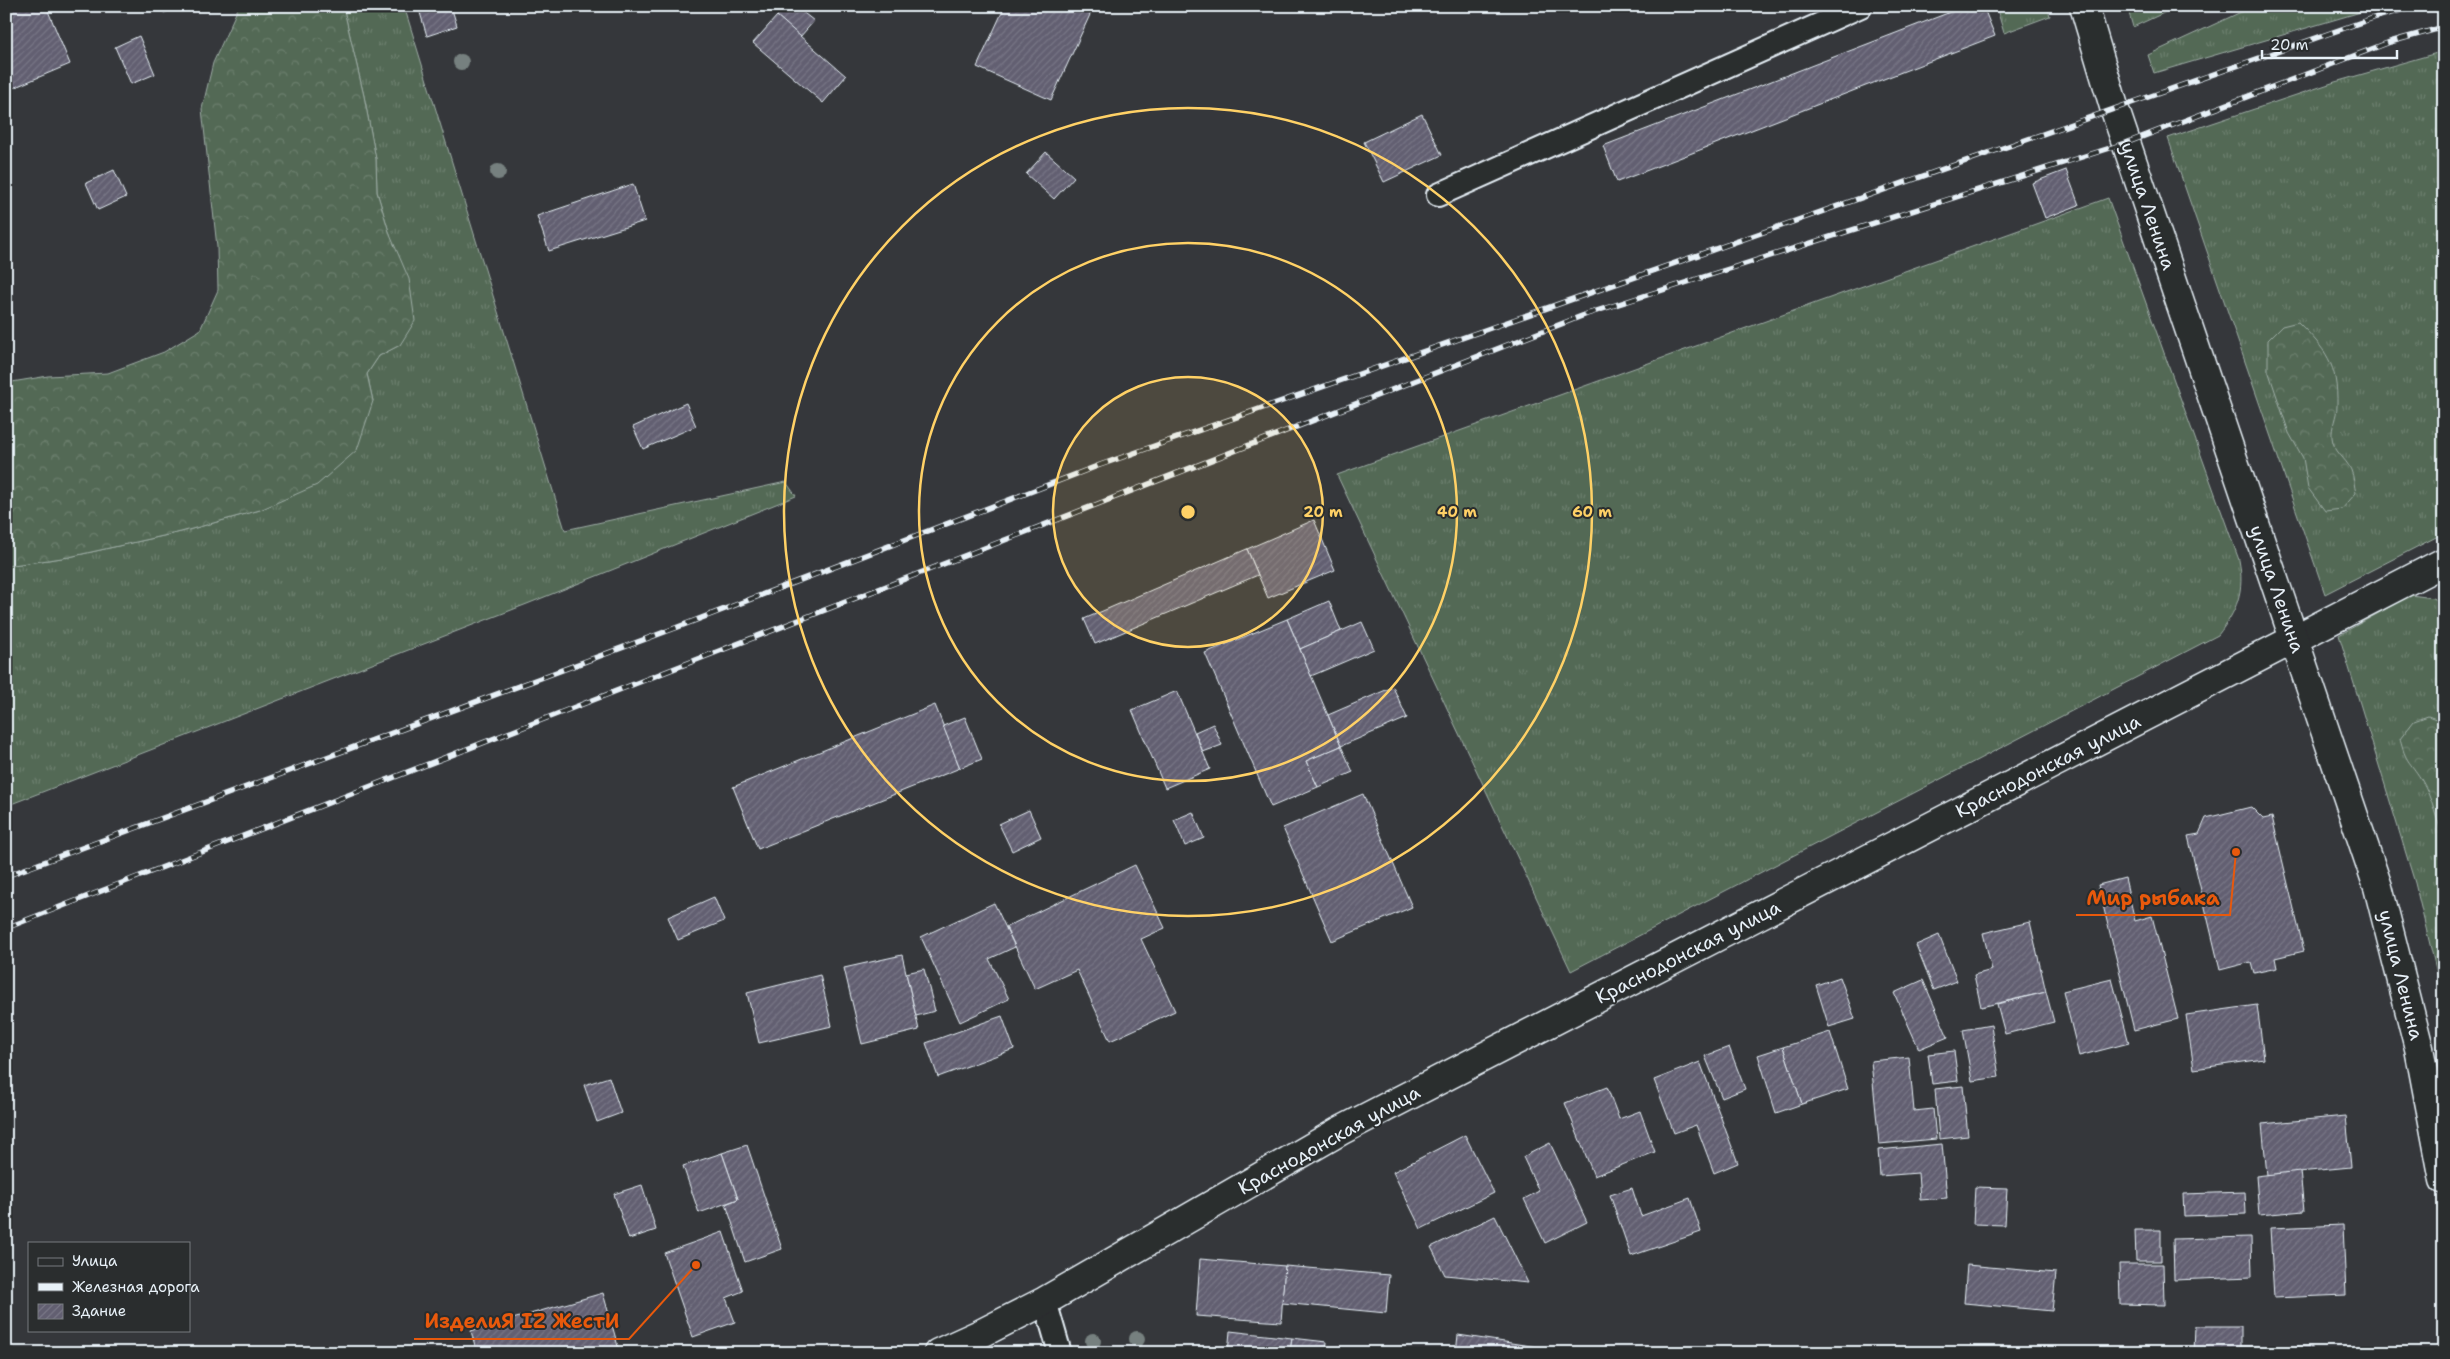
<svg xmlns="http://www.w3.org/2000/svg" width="2450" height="1359" font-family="'Shantell Sans',sans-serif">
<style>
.grass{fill:url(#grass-tufts);stroke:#9eada6}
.forest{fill:url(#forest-crowns);stroke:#9eada6}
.building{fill:url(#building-hatch);stroke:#e8f1f8}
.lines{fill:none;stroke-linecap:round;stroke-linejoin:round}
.service-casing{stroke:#e8f1f8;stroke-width:26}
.minor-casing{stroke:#e8f1f8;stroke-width:31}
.secondary-casing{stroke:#e8f1f8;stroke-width:31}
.service{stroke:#2a2d2e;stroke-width:22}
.minor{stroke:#2a2d2e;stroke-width:28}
.secondary{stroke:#2a2d2e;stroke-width:28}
.rail-casing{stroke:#e8f1f8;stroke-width:5.5}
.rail{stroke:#2a2d2e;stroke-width:4;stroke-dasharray:11;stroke-linecap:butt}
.tree{fill:#76807f}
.ring{fill:none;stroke:#ffd166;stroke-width:2.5}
.labels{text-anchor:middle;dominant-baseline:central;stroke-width:4;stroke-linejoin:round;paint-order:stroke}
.street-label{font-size:19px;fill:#e8f1f8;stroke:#2a2d2e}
.centre{fill:#ffd166;stroke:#2a2d2e;stroke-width:2.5}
.ring-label{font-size:15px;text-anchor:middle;font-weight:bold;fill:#ffd166;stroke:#2a2d2e;stroke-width:4;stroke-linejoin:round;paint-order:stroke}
.leader{fill:none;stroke:#e8590c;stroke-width:2}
.callout-dot{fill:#e8590c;stroke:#2a2d2e;stroke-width:2}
.callout-label{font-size:20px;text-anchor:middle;font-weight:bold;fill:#e8590c;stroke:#2a2d2e;stroke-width:4;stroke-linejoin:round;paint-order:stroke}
</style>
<defs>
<pattern id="grass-tufts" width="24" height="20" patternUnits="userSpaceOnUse" patternTransform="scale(1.25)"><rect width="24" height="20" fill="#536955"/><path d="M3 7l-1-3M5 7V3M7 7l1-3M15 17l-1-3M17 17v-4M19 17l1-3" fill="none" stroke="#6c7f6e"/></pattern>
<pattern id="forest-crowns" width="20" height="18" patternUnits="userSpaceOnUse" patternTransform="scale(1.25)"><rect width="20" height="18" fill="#536955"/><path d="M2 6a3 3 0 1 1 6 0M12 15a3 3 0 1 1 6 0" fill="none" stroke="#6c7f6e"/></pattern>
<pattern id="building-hatch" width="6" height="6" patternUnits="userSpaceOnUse" patternTransform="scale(1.25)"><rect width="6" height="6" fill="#625f71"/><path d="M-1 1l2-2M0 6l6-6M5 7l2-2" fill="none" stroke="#787686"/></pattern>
</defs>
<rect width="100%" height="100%" fill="#35373b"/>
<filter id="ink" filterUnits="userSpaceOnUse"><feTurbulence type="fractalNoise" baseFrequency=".02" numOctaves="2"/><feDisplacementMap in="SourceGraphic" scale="10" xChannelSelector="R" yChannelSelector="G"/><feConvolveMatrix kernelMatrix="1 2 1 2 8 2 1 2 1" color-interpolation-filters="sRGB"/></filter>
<g filter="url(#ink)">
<g class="grass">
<path d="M 343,6 L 404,6 L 565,530 L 786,482 L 796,496 L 527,604 L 6,806 L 6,566 L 69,557 L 181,532 L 260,510 L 373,401 L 367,374 L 379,356 L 400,345 L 390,235 L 377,192 L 376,159 L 364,96 Z"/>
<path d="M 1996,6 L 2047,6 L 2050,16 L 2004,33 Z"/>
<path d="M 2127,6 L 2179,6 L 2133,27 Z"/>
<path d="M 2254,6 L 2381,6 L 2154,73 L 2148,55 Z"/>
<path d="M 2444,51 L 2444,533 L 2325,594 L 2168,138 L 2335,82 Z"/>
<path d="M 2108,198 L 2239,560 C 2245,591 2237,611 2218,635 L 1571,971 L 1337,475 Z"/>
<path d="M 2411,595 L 2433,598 L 2444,603 L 2444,1002 L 2415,883 L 2339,635 Z"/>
</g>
<g class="forest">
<path d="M 239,6 L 343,6 L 364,96 L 376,159 L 377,192 L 390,235 L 409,279 L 415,321 L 400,345 L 379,356 L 367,374 L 373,401 L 357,450 L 317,485 L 260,510 L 181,532 L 69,557 L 6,566 L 6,383 L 48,376 L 108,373 L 164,352 L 200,330 L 218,290 L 217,247 L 202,109 L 213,63 Z"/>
<path d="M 2298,322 C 2326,350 2338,364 2337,406 C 2337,416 2331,427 2332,437 C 2333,452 2346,458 2351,470 C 2354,477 2354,486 2356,493 L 2342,509 L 2325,511 L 2308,488 L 2303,458 L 2289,433 L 2268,370 L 2268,340 L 2282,326 Z"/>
<path d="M 2428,716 L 2444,722 L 2444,841 C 2437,821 2433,798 2421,779 C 2409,760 2406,763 2400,739 L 2414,721 Z"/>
</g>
<g class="building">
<path d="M 6,6 L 46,6 L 70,64 L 6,91 L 6,32 L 10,31 L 6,23 Z"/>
<path d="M 161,6 L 181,6 L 164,13 Z"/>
<path d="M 418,6 L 451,6 L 457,26 L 427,36 Z"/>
<path d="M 785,6 L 795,6 L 814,21 L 800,37 L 777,16 Z"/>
<path d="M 1005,6 L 1094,6 L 1051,100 L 977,67 Z"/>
<path d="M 1966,6 L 1983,6 L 1995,36 L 1617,182 L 1603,146 Z"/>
<path d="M 777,16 L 846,76 L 823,103 L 753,43 Z"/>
<path d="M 139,36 L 155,74 L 131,84 L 115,47 Z"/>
<path d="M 1422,114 L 1442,155 L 1384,182 L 1364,142 Z"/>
<path d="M 1046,152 L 1074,177 L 1054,199 L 1026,174 Z"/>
<path d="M 114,170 L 126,197 L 98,210 L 86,183 Z"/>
<path d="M 2066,170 L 2079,205 L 2045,218 L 2032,183 Z"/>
<path d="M 633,184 L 645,221 L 549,251 L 537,216 Z"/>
<path d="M 686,403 L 696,426 L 643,449 L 633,427 Z"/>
<path d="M 1314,520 L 1335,570 L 1268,598 L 1247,549 Z"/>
<path d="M 1247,549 L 1258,575 L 1095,644 L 1084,619 Z"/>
<path d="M 1329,601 L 1341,631 L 1300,649 L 1287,619 Z"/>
<path d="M 1287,619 L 1341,746 L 1306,761 L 1318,787 L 1271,807 L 1205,653 Z"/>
<path d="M 1362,622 L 1374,649 L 1311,676 L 1300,649 Z"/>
<path d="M 1393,687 L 1407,718 L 1341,746 L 1328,715 Z"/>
<path d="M 1177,691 L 1210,769 L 1165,788 L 1132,710 Z"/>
<path d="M 935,705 L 960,768 L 758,849 L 733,787 Z"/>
<path d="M 965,717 L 982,759 L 960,768 L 943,726 Z"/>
<path d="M 1213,724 L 1222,745 L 1203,752 L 1195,732 Z"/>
<path d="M 1341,746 L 1353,772 L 1318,787 L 1306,761 Z"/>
<path d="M 1363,794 L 1412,907 L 1332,941 L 1283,828 Z"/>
<path d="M 2251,807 L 2263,819 L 2272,817 L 2304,951 L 2275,958 L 2277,968 L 2254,973 L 2251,962 L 2220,970 L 2188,836 L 2199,834 L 2206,818 Z"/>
<path d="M 1029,810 L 1041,837 L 1012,851 L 999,824 Z"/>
<path d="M 1193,812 L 1204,838 L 1185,846 L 1174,820 Z"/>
<path d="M 1135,865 L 1165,928 L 1141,939 L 1175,1011 L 1110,1041 L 1077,970 L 1035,989 L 1006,927 Z"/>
<path d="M 2125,878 L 2135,921 L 2152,916 L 2178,1019 L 2134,1030 L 2098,885 Z"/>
<path d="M 714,897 L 724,921 L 678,940 L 668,917 Z"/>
<path d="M 994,903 L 1015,947 L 989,959 L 1009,999 L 960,1022 L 921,937 Z"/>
<path d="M 2030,922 L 2046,992 L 1981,1007 L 1974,975 L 1992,970 L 1983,933 Z"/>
<path d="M 1939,935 L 1957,981 L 1934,990 L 1916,945 Z"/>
<path d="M 902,955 L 919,1030 L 862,1044 L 844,968 Z"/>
<path d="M 924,969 L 935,1011 L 916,1016 L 906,973 Z"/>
<path d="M 820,975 L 832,1026 L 759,1043 L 747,993 Z"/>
<path d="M 1840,977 L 1855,1019 L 1829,1027 L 1816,985 Z"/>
<path d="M 2112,979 L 2129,1043 L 2079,1056 L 2063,991 Z"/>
<path d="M 1923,980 L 1948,1037 L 1919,1049 L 1894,993 Z"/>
<path d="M 2046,992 L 2054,1022 L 2005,1034 L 1997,1004 Z"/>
<path d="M 2257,1005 L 2264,1059 L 2194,1069 L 2186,1015 Z"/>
<path d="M 1002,1016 L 1014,1049 L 938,1077 L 926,1043 Z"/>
<path d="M 1991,1025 L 1999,1077 L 1972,1081 L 1963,1030 Z"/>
<path d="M 1830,1032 L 1848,1089 L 1802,1104 L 1783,1047 Z"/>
<path d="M 1729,1047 L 1745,1089 L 1722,1098 L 1705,1056 Z"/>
<path d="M 1783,1047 L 1802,1104 L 1776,1113 L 1758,1055 Z"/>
<path d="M 1954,1051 L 1958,1081 L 1932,1084 L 1928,1054 Z"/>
<path d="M 1909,1057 L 1914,1111 L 1933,1109 L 1936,1139 L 1879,1144 L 1871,1061 Z"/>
<path d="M 1700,1062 L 1738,1163 L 1714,1173 L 1696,1125 L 1674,1133 L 1654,1080 Z"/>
<path d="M 609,1077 L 621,1113 L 597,1122 L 584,1085 Z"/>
<path d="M 1963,1086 L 1968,1136 L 1939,1139 L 1935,1089 Z"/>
<path d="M 1607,1087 L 1619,1119 L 1640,1111 L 1655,1152 L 1594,1176 L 1565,1103 Z"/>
<path d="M 2346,1116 L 2351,1167 L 2267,1175 L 2262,1124 Z"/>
<path d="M 1465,1135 L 1494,1193 L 1421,1229 L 1393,1172 Z"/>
<path d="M 1550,1143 L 1587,1222 L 1545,1243 L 1524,1199 L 1539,1191 L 1523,1157 Z"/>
<path d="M 1942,1144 L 1947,1198 L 1920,1200 L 1918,1173 L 1880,1176 L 1878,1150 Z"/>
<path d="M 747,1145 L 782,1249 L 745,1262 L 726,1204 L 738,1199 L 722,1153 Z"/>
<path d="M 722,1153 L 738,1199 L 699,1213 L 683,1166 Z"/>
<path d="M 2300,1171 L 2304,1211 L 2259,1215 L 2256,1176 Z"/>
<path d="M 642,1185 L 656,1230 L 629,1239 L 614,1194 Z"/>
<path d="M 1975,1187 L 2007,1188 L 2005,1225 L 1973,1224 Z"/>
<path d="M 1632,1188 L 1641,1216 L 1690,1198 L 1701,1232 L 1631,1256 L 1610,1195 Z"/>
<path d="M 2245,1192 L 2246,1214 L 2184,1216 L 2183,1194 Z"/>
<path d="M 1495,1216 L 1528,1283 L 1445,1275 L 1431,1247 Z"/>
<path d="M 2343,1225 L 2346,1295 L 2274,1298 L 2270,1228 Z"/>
<path d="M 2135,1230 L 2161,1230 L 2161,1261 L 2136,1261 Z"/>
<path d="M 723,1232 L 743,1291 L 726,1298 L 735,1322 L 693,1337 L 664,1253 Z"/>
<path d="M 2251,1237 L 2252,1277 L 2174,1280 L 2173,1239 Z"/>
<path d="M 1200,1259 L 1285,1266 L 1281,1322 L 1196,1316 Z"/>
<path d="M 2119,1264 L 2163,1264 L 2164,1305 L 2120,1304 Z"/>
<path d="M 1967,1265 L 2056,1273 L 2052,1311 L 1964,1303 Z"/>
<path d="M 1285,1266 L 1389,1275 L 1386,1313 L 1282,1303 Z"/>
<path d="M 603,1293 L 619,1350 L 611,1353 L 477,1353 L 471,1331 Z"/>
<path d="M 2195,1326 L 2241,1326 L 2241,1353 L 2194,1353 Z"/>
<path d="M 1230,1331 L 1292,1338 L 1290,1353 L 1228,1353 Z"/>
<path d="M 1458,1335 L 1551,1349 L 1550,1353 L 1456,1353 Z"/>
<path d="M 1292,1338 L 1327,1342 L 1326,1353 L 1290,1353 Z"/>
<path d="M 653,1346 L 655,1353 L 629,1353 Z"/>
<path d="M 2241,1346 L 2311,1347 L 2311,1353 L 2241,1353 Z"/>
</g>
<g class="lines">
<g class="service-casing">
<g id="service">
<path d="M 1438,195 L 1861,6"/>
<path d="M 1045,1301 L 1060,1353"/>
</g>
</g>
<g class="minor-casing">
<path id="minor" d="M 938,1353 L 982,1333 L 1045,1301 L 1340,1131 L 2444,562"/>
</g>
<g class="secondary-casing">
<path id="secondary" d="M 2084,6 L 2115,110 L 2378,887 L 2419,1048 L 2444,1180"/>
</g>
<use href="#service" class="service"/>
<use href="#minor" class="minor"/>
<use href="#secondary" class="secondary"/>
<g class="rail-casing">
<g id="rail">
<path d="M 6,876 L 678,627 L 1100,465 L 2376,17 L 2415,6"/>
<path d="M 6,928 L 1587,314 L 2126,143 L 2390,42 L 2444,27"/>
</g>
</g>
<use href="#rail" class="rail"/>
</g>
<g class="tree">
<circle cx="461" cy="62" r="8"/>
<circle cx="498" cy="172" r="8"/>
<circle cx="1137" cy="1339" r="8"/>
<circle cx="1093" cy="1341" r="8"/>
</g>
</g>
<circle cx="1188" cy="512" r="135" fill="#ffd166" fill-opacity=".12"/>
<g class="ring">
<circle cx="1188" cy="512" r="135"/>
<circle cx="1188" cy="512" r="269"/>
<circle cx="1188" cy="512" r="404"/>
</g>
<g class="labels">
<g class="street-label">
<text transform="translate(2148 206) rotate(71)">улица Ленина</text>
<text transform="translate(2277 589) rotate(71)">улица Ленина</text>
<text transform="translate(2048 766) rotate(-27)">Краснодонская улица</text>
<text transform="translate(1688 952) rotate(-27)">Краснодонская улица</text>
<text transform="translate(2401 975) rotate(76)">улица Ленина</text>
<text transform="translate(1329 1140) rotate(-29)">Краснодонская улица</text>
</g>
</g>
<circle cx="1188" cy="512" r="8" class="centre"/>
<g class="ring-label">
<text x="1323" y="517">20 m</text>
<text x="1457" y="517">40 m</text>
<text x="1592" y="517">60 m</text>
</g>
<path class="leader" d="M2236 852L2230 915H2076M696 1265L629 1339H414"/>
<g class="callout-dot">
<circle cx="2236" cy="852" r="5"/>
<circle cx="696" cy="1265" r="5"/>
</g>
<g class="callout-label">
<text x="2153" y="905">Мир рыбака</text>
<text x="522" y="1328">ИзделиЯ IZ ЖестИ</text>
</g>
<rect width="2450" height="1359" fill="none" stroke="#2a2d2e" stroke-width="25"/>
<rect x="12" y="12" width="2425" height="1334" fill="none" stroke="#e8f1f8" stroke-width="2" filter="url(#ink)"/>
<rect x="28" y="1242" width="162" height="90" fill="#2a2d2e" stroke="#767b7f"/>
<rect x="38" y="1258" width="25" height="8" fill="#2a2d2e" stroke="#767b7f"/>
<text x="72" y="1266" font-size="15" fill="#e8f1f8">Улица</text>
<rect x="38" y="1283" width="25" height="8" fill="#e8f1f8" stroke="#767b7f"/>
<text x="72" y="1292" font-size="15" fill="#e8f1f8">Железная дорога</text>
<rect x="38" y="1304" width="25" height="15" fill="url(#building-hatch)" stroke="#767b7f"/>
<text x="72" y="1316" font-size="15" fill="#e8f1f8">Здание</text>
<path d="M2262 50v8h135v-8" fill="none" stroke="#e8f1f8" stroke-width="2.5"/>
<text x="2270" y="50" font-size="15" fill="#e8f1f8" stroke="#2a2d2e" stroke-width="4" paint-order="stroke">20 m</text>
</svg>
